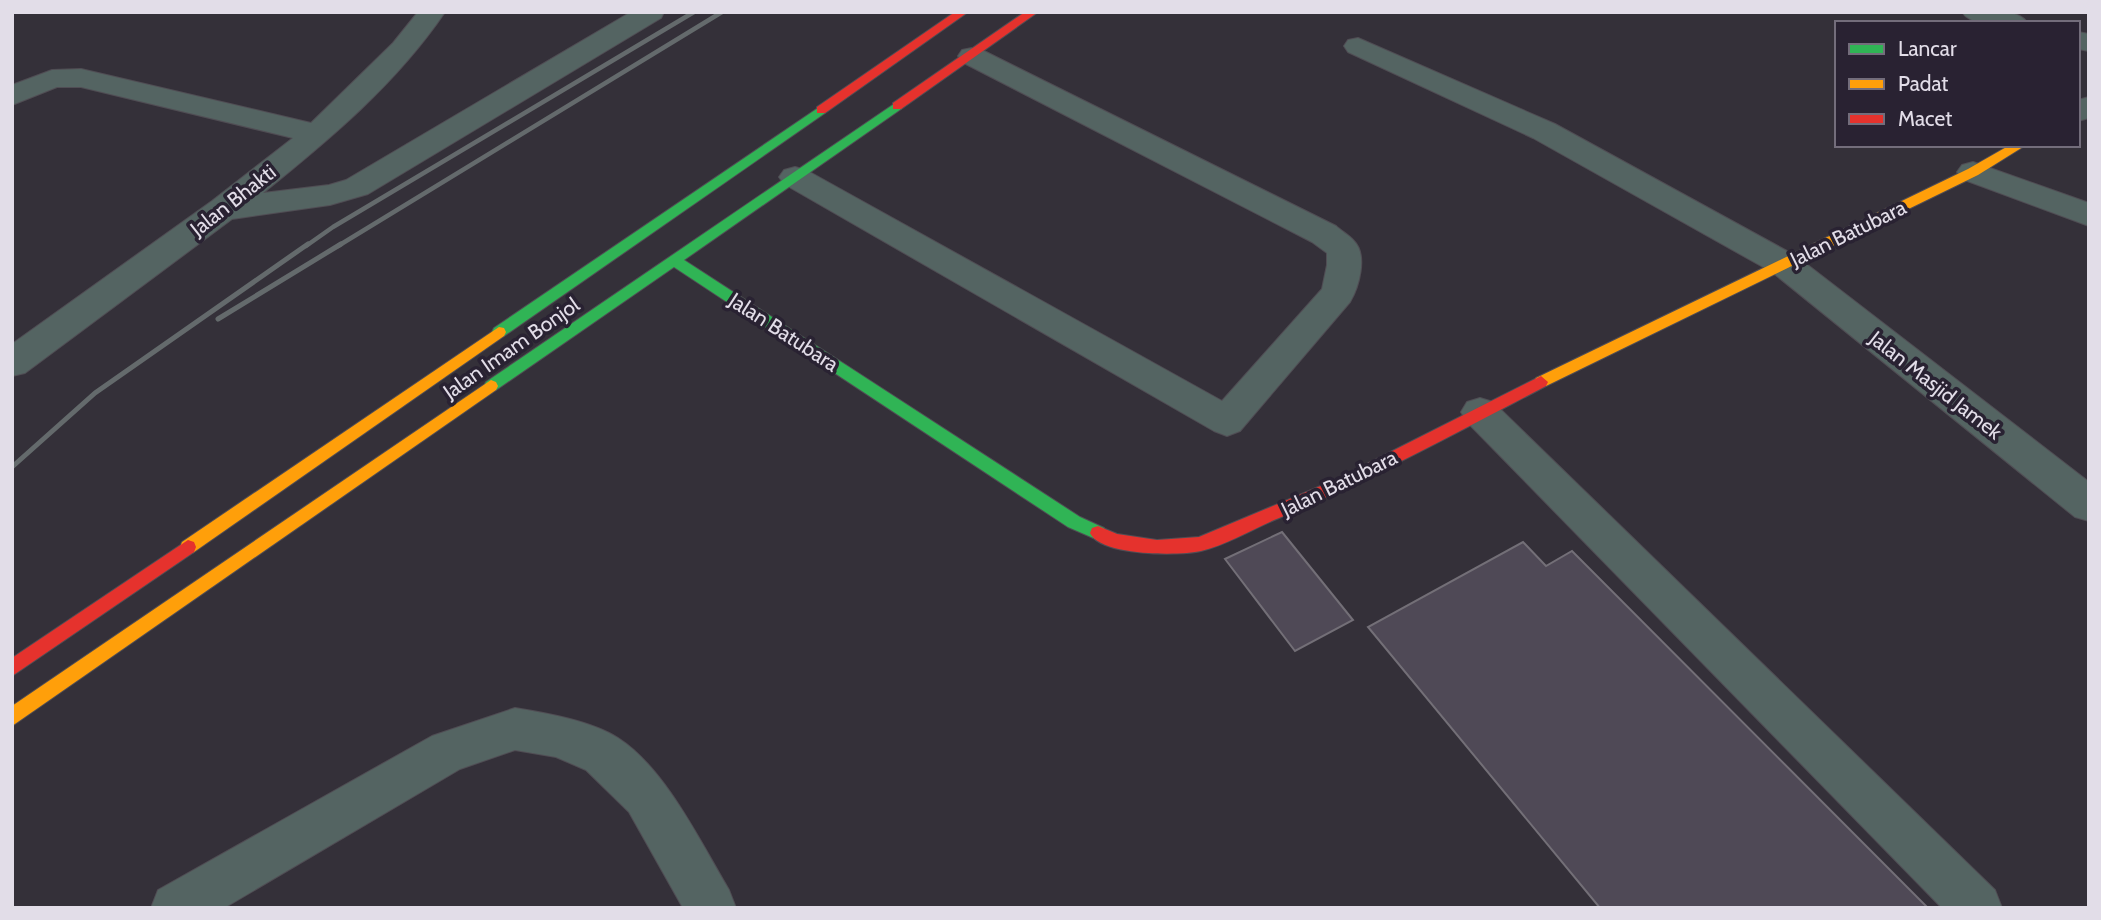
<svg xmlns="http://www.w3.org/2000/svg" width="2101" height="920" font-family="Cabin,sans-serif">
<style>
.building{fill:#4f4956;stroke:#736f77;stroke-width:2}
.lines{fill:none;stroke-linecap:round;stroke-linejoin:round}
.street-casing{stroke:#504d54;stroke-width:2}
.fast-casing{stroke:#504d54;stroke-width:2}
.slow-casing{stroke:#504d54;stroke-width:2}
.jam-casing{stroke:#504d54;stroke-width:2}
.street{fill:#546462;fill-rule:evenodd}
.fast{fill:#30b455;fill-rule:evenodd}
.slow{fill:#ff9f0a;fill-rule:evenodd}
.jam{fill:#e5322d;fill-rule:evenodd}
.rail-far1{stroke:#646a6c;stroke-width:4.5}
.rail{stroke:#646a6c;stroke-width:5}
.labels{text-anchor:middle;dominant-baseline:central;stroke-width:7;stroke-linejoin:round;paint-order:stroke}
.street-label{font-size:21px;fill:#e2dde8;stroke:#292232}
</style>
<rect width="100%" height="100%" fill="#343039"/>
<g class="building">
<path d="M 1282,532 L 1353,620 L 1295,651 L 1225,559 Z"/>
<path d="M 1523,542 L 1546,566 L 1572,551 L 1928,908 L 1600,908 L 1368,627 Z"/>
</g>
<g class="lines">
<g class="street-casing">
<g id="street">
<path d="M 418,12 L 445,12 C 396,84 330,139 263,193 L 329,185 L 346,180 L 631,12 L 664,12 L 661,18 L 368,194 L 330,205 L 232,219 L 25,373 L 12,376 L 12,344 L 212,201 L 293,138 L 81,87 L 57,87 L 12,105 L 12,85 L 52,70 L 81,69 L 311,123 L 393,43 Z"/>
<path d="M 1962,12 C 1980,12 2016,6 2028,23 C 2009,23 1973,29 1962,12 Z"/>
<path d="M 2078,32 L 2089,34 L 2089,51 L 2078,49 Z"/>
<path d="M 1358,38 L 1555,124 L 1796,256 L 2089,482 L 2089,521 L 2075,517 L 1772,272 L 1533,138 L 1348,52 L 1344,46 L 1348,40 Z"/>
<path d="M 972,48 L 982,50 L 1336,226 C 1341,231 1349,235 1354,241 C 1368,255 1359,287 1350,302 L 1240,431 L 1227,436 L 1214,431 L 784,184 L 779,177 L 784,170 L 795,167 L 806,170 L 1222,401 L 1322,289 L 1327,265 L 1327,253 L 1312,242 L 962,62 L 958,56 L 962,50 Z"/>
<path d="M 2089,97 L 2089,118 L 2078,121 L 2078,100 Z"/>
<path d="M 1973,162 L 2089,203 L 2089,226 L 1962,179 L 1957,172 L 1962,165 Z"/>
<path d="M 1480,398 L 1493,402 L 1995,890 L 2002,908 L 1942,908 L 1467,422 L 1461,412 L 1467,402 Z"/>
<path d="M 515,708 C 546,713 591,721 618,738 C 665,768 701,843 729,890 L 736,908 L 683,908 L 629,812 L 586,770 L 556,757 L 515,750 L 460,769 L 224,908 L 151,908 L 158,890 L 432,736 Z"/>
</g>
</g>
<g class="fast-casing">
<g id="fast">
<path d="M 897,102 L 903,106 L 901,109 L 684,260 L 1080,517 L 1104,528 L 1106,533 L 1104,538 L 1098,540 L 1068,527 L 674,267 L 496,390 L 486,390 L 484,386 L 486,382 Z"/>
<path d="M 821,106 L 825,107 L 825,113 L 504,336 L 494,336 L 492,332 L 494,328 Z"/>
</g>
</g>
<g class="slow-casing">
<g id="slow">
<path d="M 2010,145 L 2026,145 L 1978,175 L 1546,386 L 1536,386 L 1534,382 L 1536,378 L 1968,169 Z"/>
<path d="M 499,327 L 504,328 L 506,332 L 504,336 L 194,552 L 188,554 L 182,552 L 180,547 L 182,542 Z"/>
<path d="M 491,380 L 496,382 L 498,386 L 496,390 L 12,726 L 12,706 Z"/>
</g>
</g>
<g class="jam-casing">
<g id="jam">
<path d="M 955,12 L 968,12 L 825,113 L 817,113 L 817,107 Z"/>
<path d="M 1025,12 L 1038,12 L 901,109 L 893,109 L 893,103 Z"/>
<path d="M 1541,376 L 1548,382 L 1546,386 C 1458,432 1371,479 1279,518 C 1254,528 1227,545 1201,551 C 1179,556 1101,556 1090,533 L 1092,528 L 1098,526 L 1117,534 L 1157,540 L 1199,537 L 1335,480 Z"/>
<path d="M 188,540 L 194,542 L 196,547 L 194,552 L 12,676 L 12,658 Z"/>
</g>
</g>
<use href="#street" class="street"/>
<use href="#fast" class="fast"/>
<use href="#slow" class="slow"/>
<use href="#jam" class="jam"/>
<g class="rail-far1">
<path d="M 306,246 L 333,227 L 694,12"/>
<path d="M 338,246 L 722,12"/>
</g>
<g class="rail">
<path d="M 218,319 L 341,244"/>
<path d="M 12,467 L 95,393 L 308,244"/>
</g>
</g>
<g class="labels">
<g class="street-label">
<text transform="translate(233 200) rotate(-38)">Jalan Bhakti</text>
<text transform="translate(1848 233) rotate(-26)">Jalan Batubara</text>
<text transform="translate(784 332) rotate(33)">Jalan Batubara</text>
<text transform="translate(511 348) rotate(-35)">Jalan Imam Bonjol</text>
<text transform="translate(1936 385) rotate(38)">Jalan Masjid Jamek</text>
<text transform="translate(1339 483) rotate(-26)">Jalan Batubara</text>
</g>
</g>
<rect width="2101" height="920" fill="none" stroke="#e2dde8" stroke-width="28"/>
<rect x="1835" y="21" width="245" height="126" fill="#292232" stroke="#736d7b" stroke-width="2"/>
<rect x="1849" y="44" width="35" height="10" fill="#30b455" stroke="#736d7b" stroke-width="2"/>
<text x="1898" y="56" font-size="21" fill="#e2dde8">Lancar</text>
<rect x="1849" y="79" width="35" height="10" fill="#ff9f0a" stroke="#736d7b" stroke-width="2"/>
<text x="1898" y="91" font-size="21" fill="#e2dde8">Padat</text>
<rect x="1849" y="114" width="35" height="10" fill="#e5322d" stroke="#736d7b" stroke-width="2"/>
<text x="1898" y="126" font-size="21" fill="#e2dde8">Macet</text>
</svg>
